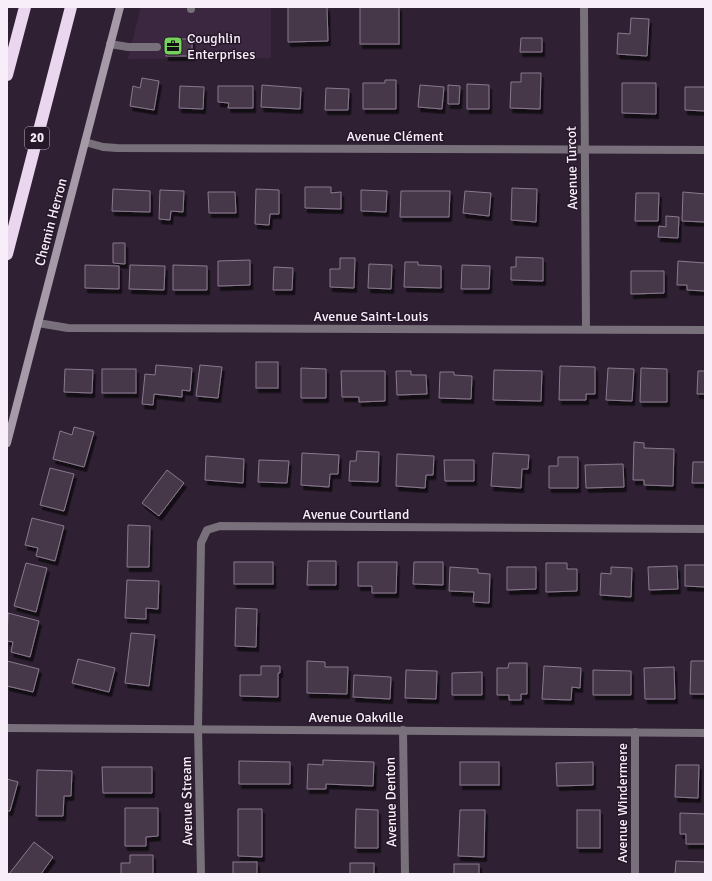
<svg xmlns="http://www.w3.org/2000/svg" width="712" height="881" font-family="Signika,sans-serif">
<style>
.built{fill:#3b2840}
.building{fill:#46374a;stroke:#8a798f;filter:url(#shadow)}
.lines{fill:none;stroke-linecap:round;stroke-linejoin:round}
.lane{stroke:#78707a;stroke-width:8}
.street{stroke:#78707a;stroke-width:8}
.secondary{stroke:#a69aa9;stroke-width:8}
.highway{stroke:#ead7ef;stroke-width:12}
.labels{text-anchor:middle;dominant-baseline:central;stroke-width:3;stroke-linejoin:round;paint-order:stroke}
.shield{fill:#261829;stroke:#b9aebb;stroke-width:1}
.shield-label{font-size:13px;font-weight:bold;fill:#f8eefa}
.poi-label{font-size:14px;fill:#f8eefa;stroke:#261829;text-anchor:start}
.street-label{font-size:14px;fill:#f8eefa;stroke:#261829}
</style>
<defs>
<filter id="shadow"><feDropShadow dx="2.5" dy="4.5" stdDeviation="0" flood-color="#0009"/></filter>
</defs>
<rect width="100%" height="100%" fill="#2f2133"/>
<path class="built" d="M 141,7 L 271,7 L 271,58 L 128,59 Z"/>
<g class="building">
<path d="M 288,7 L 327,7 L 328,41 L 288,42 Z"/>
<rect x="360" y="7" width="39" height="37"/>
<path d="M 631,18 L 649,19 L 647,56 L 617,54 L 618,33 L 630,34 Z"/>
<path d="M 521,38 L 542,38 L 542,52 L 520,52 Z"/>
<rect x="166" y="39" width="26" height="17"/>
<path d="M 521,73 L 541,73 L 540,109 L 510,108 L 511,82 L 521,82 Z"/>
<path d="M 142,78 L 159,81 L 154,110 L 130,106 L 133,86 L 140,88 Z"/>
<path d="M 385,80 L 396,80 L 396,109 L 363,109 L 363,83 L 385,83 Z"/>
<path d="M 622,83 L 656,83 L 656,114 L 622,113 Z"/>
<path d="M 467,84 L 489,85 L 489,109 L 467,109 Z"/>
<path d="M 262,85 L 301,88 L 300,109 L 261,107 Z"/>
<path d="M 420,85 L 444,87 L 442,109 L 418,107 Z"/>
<path d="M 448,85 L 460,86 L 459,104 L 448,104 Z"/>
<path d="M 180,86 L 204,87 L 203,109 L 179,108 Z"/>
<path d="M 218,86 L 253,86 L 253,108 L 228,108 L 229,103 L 218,102 Z"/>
<path d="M 685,87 L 705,87 L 705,111 L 685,110 Z"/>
<path d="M 326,88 L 349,89 L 348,110 L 325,110 Z"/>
<path d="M 305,187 L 331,187 L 331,193 L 341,192 L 341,209 L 305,208 Z"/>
<path d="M 512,188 L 537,189 L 536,222 L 511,220 Z"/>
<path d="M 113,189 L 150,191 L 150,212 L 112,211 Z"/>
<path d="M 256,189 L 279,190 L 279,214 L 270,214 L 269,225 L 255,224 Z"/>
<path d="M 160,190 L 184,191 L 183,212 L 171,211 L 170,220 L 159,219 Z"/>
<path d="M 361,190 L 387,191 L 386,212 L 361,211 Z"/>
<path d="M 401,191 L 450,191 L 449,217 L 400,217 Z"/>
<path d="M 465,191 L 491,193 L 489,216 L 463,213 Z"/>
<path d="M 208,192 L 235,192 L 236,213 L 209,213 Z"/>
<path d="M 683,192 L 705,194 L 705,222 L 682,221 Z"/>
<path d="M 636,193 L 659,193 L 658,221 L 635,221 Z"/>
<path d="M 666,216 L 679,217 L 678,238 L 658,237 L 659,226 L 666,227 Z"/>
<path d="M 113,243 L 125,243 L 125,264 L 113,263 Z"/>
<path d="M 516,257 L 543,258 L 543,281 L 511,280 L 511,267 L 516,267 Z"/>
<path d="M 340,258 L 355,258 L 354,288 L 330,287 L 330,269 L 340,269 Z"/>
<path d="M 250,260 L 250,285 L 218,286 L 218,261 Z"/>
<path d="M 678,261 L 705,263 L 705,291 L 687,290 L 687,285 L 677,285 Z"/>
<path d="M 405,262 L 418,262 L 418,265 L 441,266 L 441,288 L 404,287 Z"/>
<path d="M 369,264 L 392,265 L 391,289 L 368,288 Z"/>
<path d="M 85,265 L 119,266 L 119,289 L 85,288 Z"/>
<path d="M 130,265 L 165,266 L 164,290 L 129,289 Z"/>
<path d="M 173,265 L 207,266 L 207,290 L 173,290 Z"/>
<path d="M 462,265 L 490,266 L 489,289 L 461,289 Z"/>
<path d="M 274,267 L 293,268 L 292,290 L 273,290 Z"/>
<path d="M 631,271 L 664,271 L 664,293 L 631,294 Z"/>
<rect x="256" y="362" width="22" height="26"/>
<path d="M 156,365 L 192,368 L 190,391 L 182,390 L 182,397 L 154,394 L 153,405 L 142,404 L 145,374 L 155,375 Z"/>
<path d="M 200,365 L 222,367 L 218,398 L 196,396 Z"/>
<path d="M 560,366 L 595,367 L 595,394 L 586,394 L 586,400 L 559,400 Z"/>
<path d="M 301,368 L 326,369 L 326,398 L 301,398 Z"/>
<path d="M 608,368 L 634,369 L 632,401 L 606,400 Z"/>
<path d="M 641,368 L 667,369 L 667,402 L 640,402 Z"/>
<path d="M 65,369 L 93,370 L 92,393 L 64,392 Z"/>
<rect x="102" y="369" width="34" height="24"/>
<path d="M 494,370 L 542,371 L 541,401 L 493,400 Z"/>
<path d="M 341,371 L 385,371 L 385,401 L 359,402 L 359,397 L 342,397 Z"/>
<path d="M 396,371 L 411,371 L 411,375 L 426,375 L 427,394 L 397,395 Z"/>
<path d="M 698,371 L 705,371 L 705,394 L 697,394 Z"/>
<path d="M 440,372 L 454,372 L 454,375 L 472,376 L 471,399 L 439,398 Z"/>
<path d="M 74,427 L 94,432 L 84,467 L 53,459 L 60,431 L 72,435 Z"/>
<path d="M 634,442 L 644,443 L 644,448 L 674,449 L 673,486 L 644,485 L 644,480 L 633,480 Z"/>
<path d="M 357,451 L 379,452 L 378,482 L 349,481 L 350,461 L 356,461 Z"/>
<path d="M 302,453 L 339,455 L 338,474 L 330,474 L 329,487 L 301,485 Z"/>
<path d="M 493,453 L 529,455 L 528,469 L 522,469 L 521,488 L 491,486 Z"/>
<path d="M 397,454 L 434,456 L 433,475 L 426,475 L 425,488 L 396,486 Z"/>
<path d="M 206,456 L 244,459 L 243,483 L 205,480 Z"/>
<path d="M 558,457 L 578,457 L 578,488 L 549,488 L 549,466 L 558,466 Z"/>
<path d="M 259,460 L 289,461 L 287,483 L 258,482 Z"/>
<path d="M 444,460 L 474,460 L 474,481 L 445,481 Z"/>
<path d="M 693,462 L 705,462 L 705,483 L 692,483 Z"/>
<path d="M 623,464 L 624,487 L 586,488 L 585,465 Z"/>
<path d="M 50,468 L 74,474 L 64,511 L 40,505 Z"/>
<path d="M 167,470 L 184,483 L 159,516 L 142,503 Z"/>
<path d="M 32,518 L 64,526 L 55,561 L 36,556 L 38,548 L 25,545 Z"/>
<path d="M 128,525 L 150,526 L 149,567 L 127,567 Z"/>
<path d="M 308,561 L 336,561 L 336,585 L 307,585 Z"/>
<rect x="234" y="562" width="39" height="22"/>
<path d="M 358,562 L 397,562 L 396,593 L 372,593 L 372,586 L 358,586 Z"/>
<path d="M 414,562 L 443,562 L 443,585 L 413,584 Z"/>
<path d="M 26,563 L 47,568 L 36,612 L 14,606 Z"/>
<path d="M 546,563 L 567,563 L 567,569 L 577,569 L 577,591 L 546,592 Z"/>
<path d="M 685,565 L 705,565 L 705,587 L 685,586 Z"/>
<path d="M 677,566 L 678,589 L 649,590 L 648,567 Z"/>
<path d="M 450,567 L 478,569 L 478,573 L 490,574 L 489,603 L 473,602 L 474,592 L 449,591 Z"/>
<path d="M 507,567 L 536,567 L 536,589 L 507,590 Z"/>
<path d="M 611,567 L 632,568 L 631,597 L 600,595 L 601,573 L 611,574 Z"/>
<path d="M 127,580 L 159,581 L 158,609 L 146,608 L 146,619 L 125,618 Z"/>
<path d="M 236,608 L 257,609 L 256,647 L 235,646 Z"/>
<path d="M 8,613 L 39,621 L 30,657 L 11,652 L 13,642 L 7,641 Z"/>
<path d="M 131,633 L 155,635 L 149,686 L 125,683 Z"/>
<path d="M 78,659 L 115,668 L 109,692 L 72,683 Z"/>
<path d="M 7,661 L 39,669 L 33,692 L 7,686 Z"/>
<path d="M 307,661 L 325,662 L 325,667 L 348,667 L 347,694 L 307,693 Z"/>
<path d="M 691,661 L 705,661 L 705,694 L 690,694 Z"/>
<path d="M 509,663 L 527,663 L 527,694 L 521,694 L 521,700 L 509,700 L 509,695 L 497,695 L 497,668 L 508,668 Z"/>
<path d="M 261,666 L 280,666 L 280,673 L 278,673 L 278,697 L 240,696 L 240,675 L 261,675 Z"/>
<path d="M 544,666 L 581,668 L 580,688 L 572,687 L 571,700 L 542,699 Z"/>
<path d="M 674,667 L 675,699 L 645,699 L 644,668 Z"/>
<path d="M 406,670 L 437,671 L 436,699 L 405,698 Z"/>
<path d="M 593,670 L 631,671 L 631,695 L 593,695 Z"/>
<path d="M 482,672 L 482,695 L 452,695 L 452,673 Z"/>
<path d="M 354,675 L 391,677 L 390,699 L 353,697 Z"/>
<path d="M 323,760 L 374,762 L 373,786 L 326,784 L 326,789 L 307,789 L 308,764 L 323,765 Z"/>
<path d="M 239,761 L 290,762 L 290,784 L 239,784 Z"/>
<rect x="460" y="762" width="39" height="23"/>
<path d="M 593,762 L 593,785 L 557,786 L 556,763 Z"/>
<path d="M 676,765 L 699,765 L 698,798 L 675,797 Z"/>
<path d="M 102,767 L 152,767 L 152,793 L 103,793 Z"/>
<path d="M 37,770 L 72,771 L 71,796 L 64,796 L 63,816 L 36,816 Z"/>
<path d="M 7,779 L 18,782 L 10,811 L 7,811 Z"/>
<path d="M 125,808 L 158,808 L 158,836 L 146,837 L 146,846 L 125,846 Z"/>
<path d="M 238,809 L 262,809 L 262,857 L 238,856 Z"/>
<path d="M 356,809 L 378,810 L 378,848 L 355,848 Z"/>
<path d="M 460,810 L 485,810 L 484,857 L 458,856 Z"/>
<rect x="577" y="810" width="23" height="38"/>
<path d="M 680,813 L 705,814 L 705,844 L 686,844 L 686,834 L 680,834 Z"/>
<path d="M 34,842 L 53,857 L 41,874 L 9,874 Z"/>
<path d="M 130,855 L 153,855 L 153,874 L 121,874 L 121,863 L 130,863 Z"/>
<path d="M 676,861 L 705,862 L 705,874 L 675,874 Z"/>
<rect x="233" y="862" width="24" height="12"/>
<rect x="350" y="863" width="24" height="11"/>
<rect x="454" y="864" width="25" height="10"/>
</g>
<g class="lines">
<g class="lane">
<path d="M 191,9 L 191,7"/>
<path d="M 110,44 L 128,47 L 157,47"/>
</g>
<g class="street">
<path d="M 584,7 L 586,329"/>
<path d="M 85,142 L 103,147 L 117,148 L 705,150"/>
<path d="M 38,323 L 68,328 L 705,330"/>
<path d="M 7,728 L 705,733"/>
<path d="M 403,730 L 405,874"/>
<path d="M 635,732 L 635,874"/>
<path d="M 201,874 L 198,728 L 201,543 L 207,530 L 220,526 L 705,529"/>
</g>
<path class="secondary" d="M 7,443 L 120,7"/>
<g class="highway">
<path d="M 7,75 L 25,7"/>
<path d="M 7,254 L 71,7"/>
</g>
</g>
<defs>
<g id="office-square" transform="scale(1)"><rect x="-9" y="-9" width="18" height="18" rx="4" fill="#76d25a" stroke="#261829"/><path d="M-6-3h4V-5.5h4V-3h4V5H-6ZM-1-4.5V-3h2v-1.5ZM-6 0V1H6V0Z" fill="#111"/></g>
</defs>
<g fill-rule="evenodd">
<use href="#office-square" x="173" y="46"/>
</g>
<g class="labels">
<rect class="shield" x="25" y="127" width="24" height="22" rx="3"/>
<g class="shield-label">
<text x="37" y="138">20</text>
</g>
<g class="poi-label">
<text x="187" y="38">Coughlin<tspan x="187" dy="16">Enterprises</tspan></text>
</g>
<g class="street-label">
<text x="395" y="136">Avenue Clément</text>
<text transform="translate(572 168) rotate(-91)">Avenue Turcot</text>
<text transform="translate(51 222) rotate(-75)">Chemin Herron</text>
<text x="371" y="316">Avenue Saint-Louis</text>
<text x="356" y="514">Avenue Courtland</text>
<text x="356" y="717">Avenue Oakville</text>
<text transform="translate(187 801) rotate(-91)">Avenue Stream</text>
<text transform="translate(391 802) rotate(-91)">Avenue Denton</text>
<text transform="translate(622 803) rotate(-90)">Avenue Windermere</text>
</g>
</g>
<rect width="712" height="881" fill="none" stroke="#f8eefa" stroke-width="16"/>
</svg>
